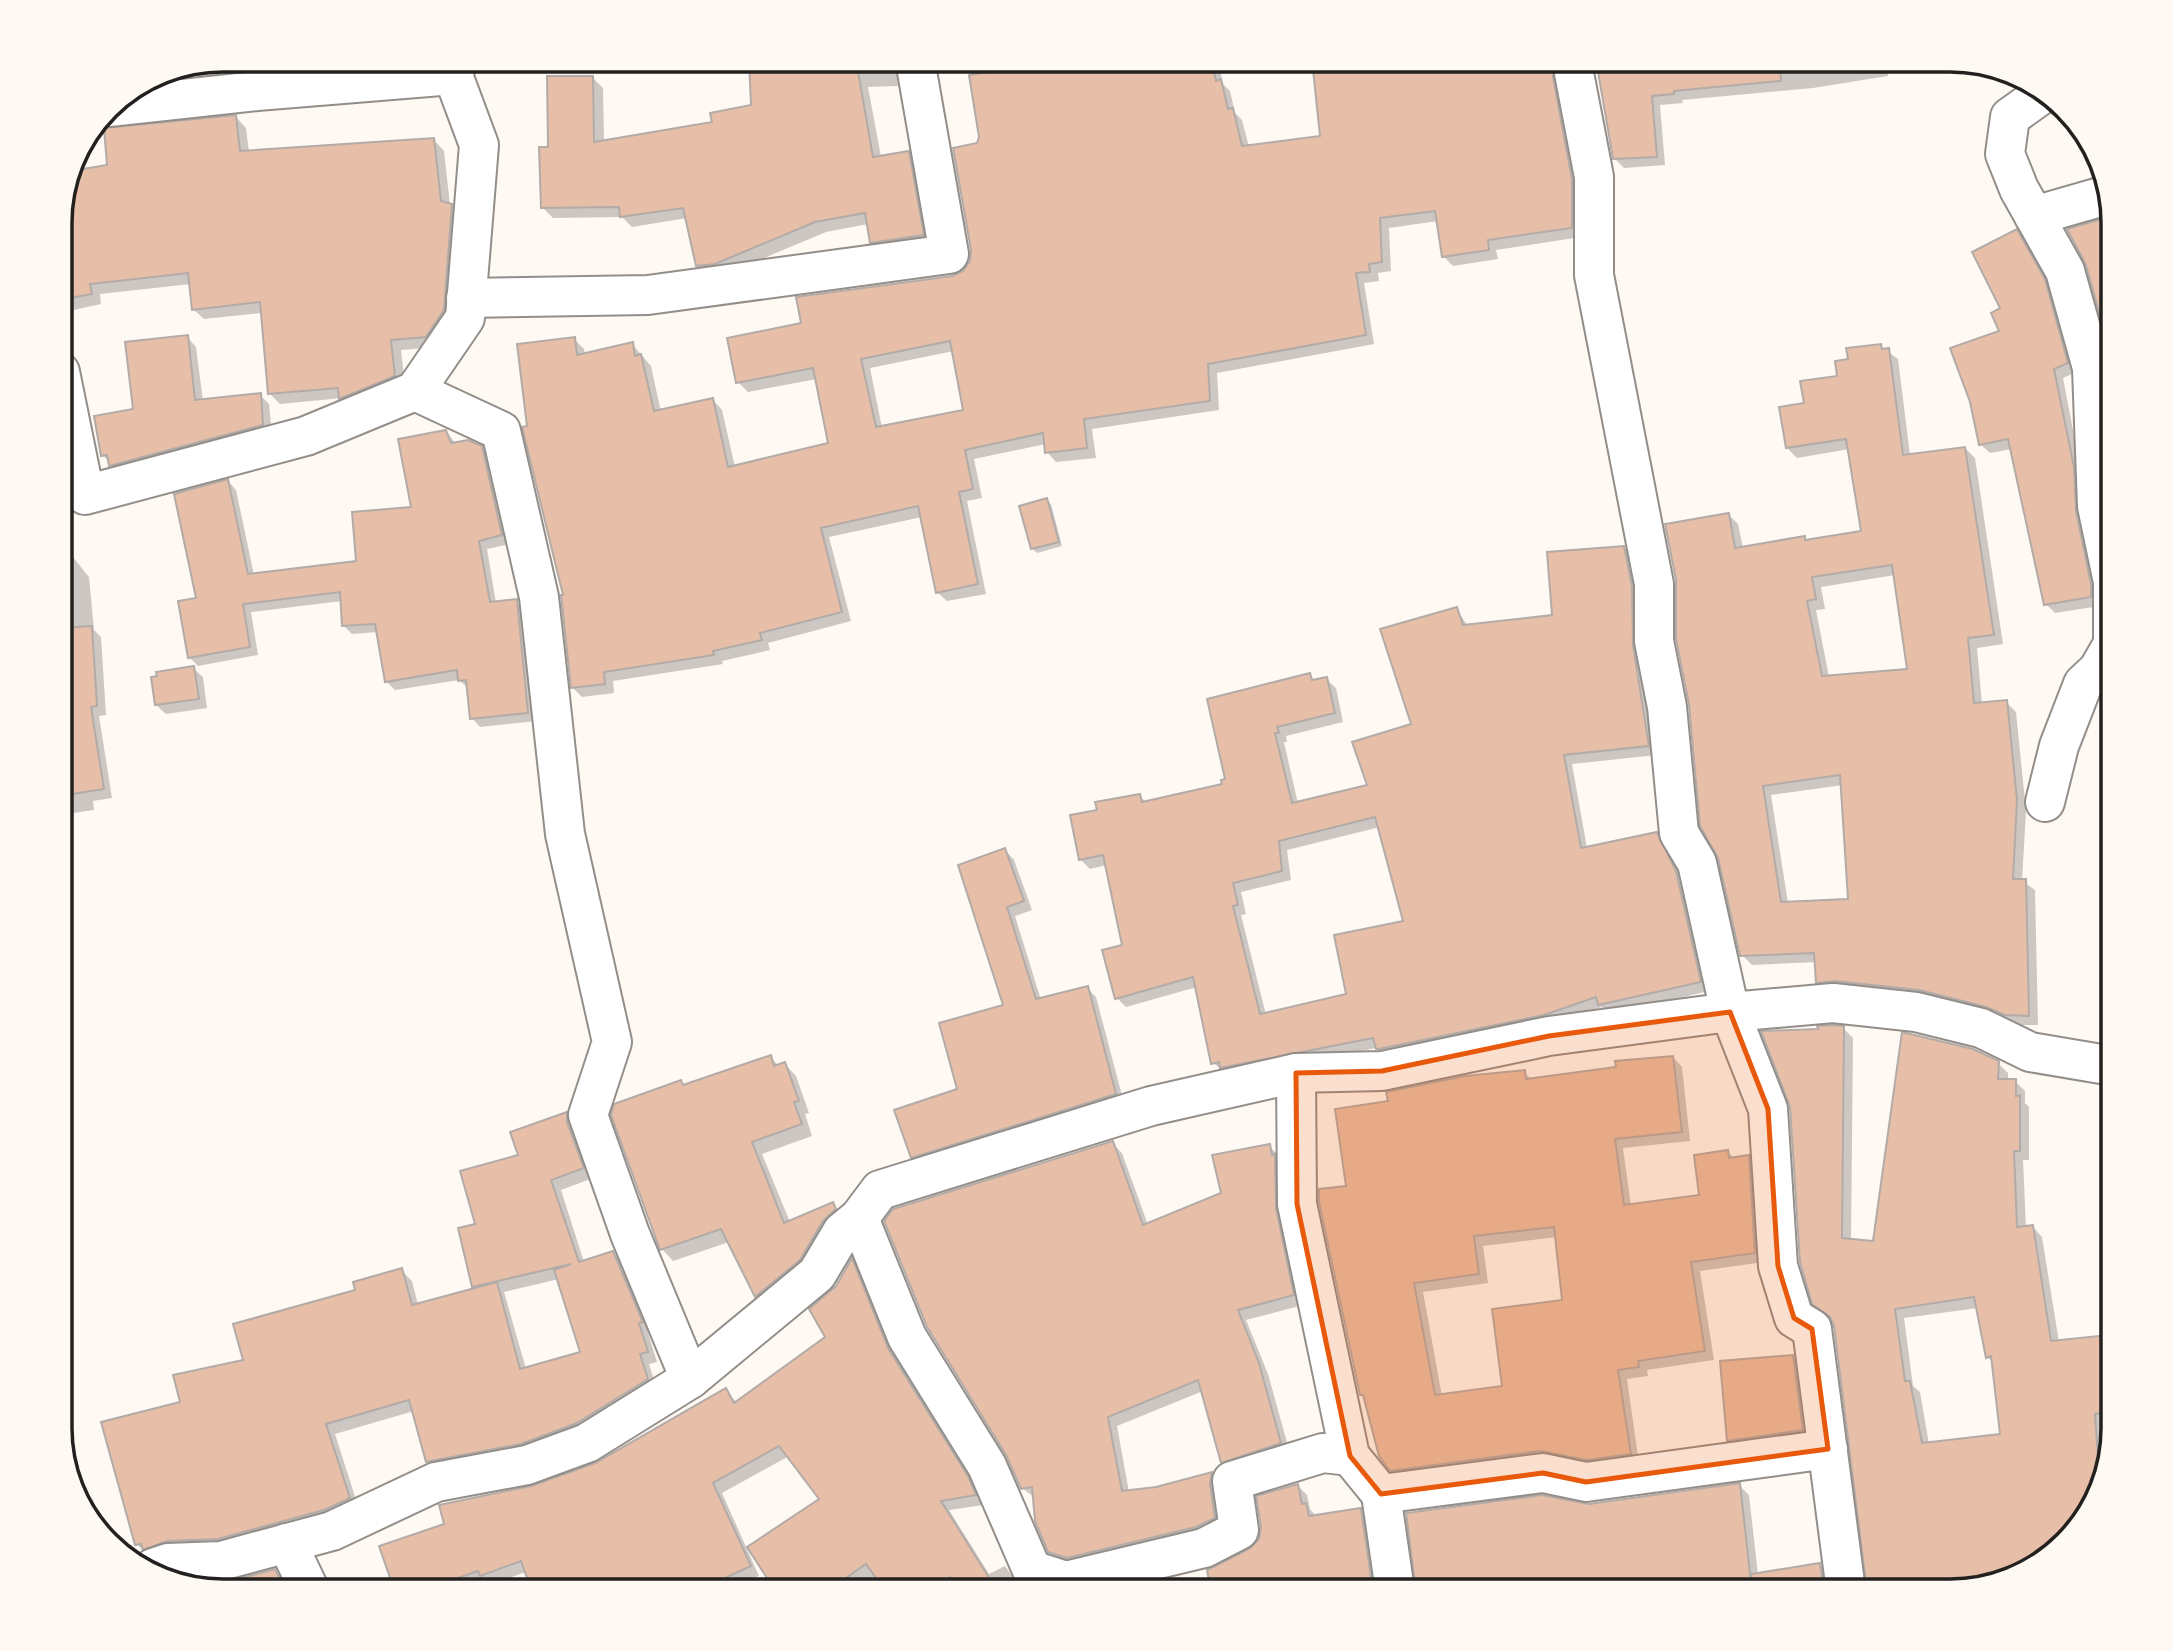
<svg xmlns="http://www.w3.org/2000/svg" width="2173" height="1651" font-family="Merriweather,serif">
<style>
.shadow{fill:#0003;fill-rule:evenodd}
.building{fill:#e7bea7;stroke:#b2aba7;stroke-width:2;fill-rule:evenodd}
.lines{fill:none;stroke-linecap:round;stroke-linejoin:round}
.minor-casing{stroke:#938e89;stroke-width:42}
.minor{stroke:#fff;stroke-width:38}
.marked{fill:#e8590c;fill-opacity:0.2;stroke:#e8590c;stroke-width:5;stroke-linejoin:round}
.rim{fill:none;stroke:#23211f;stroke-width:3.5}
</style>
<rect width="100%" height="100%" fill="#fff9f3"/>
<g class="shadow">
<path d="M 227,60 L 294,60 L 296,77 L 240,82 L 229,71 Z"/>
<path d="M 521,60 L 569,60 L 569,69 L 531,72 Z"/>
<path d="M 750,60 L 895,60 L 898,86 L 868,87 L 881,157 L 908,153 L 919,163 L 933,245 L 882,252 L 871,242 L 868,224 L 826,232 L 726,274 L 708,276 L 697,266 L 687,218 L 632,227 L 622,217 L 553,218 L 543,208 L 550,148 L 592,77 L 603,88 L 604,142 L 714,123 L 753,107 Z"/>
<path d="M 1034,60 L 1218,60 L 1223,84 L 1230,91 L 1235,113 L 1242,120 L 1249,147 L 1322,138 L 1314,66 L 1300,70 L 1290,60 L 1566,60 L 1581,190 L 1581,237 L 1496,250 L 1498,259 L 1453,266 L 1443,256 L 1438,221 L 1389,228 L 1391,271 L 1378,273 L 1379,281 L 1364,283 L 1374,344 L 1217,373 L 1219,410 L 1092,429 L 1096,458 L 1056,462 L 1047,452 L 1046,444 L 974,459 L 982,498 L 967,501 L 986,594 L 947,601 L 937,592 L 922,517 L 829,537 L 851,621 L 768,643 L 770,650 L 722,661 L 723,664 L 613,681 L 614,693 L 582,697 L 573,688 L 566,596 L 528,427 L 574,339 L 584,349 L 585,355 L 632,344 L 651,366 L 661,412 L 713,400 L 722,410 L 735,467 L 830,444 L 817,379 L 748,392 L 738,382 L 804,325 L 964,272 L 971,262 L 978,145 L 1035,67 ZM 954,351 L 965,411 L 882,428 L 870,368 Z"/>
<path d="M 1597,60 L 1886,60 L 1888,76 L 1813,88 L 1682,100 L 1683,103 L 1660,105 L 1665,165 L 1624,168 L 1615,159 Z"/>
<path d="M 162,72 L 165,90 L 124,95 L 160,72 Z"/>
<path d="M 236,117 L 246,128 L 249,152 L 434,140 L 444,151 L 450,205 L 462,216 L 454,321 L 436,347 L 401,350 L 405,386 L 351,408 L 342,398 L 280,404 L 269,393 L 262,313 L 204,319 L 193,309 L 191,284 L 100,294 L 101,304 L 60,313 L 60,211 L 70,173 L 109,167 Z"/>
<path d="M 2112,216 L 2113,222 L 2113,348 L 2088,264 L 2069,230 Z"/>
<path d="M 2016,232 L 2026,241 L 2053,290 L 2076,372 L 2063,378 L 2082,477 L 2100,606 L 2055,613 L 2046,604 L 2012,449 L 1990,453 L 1980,444 Z"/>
<path d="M 187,337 L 196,347 L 203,401 L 260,395 L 269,404 L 272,434 L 120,474 L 103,455 Z"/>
<path d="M 1880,346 L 1898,359 L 1910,455 L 1965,448 L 1975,458 L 2003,644 L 1977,648 L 1982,704 L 2006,702 L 2016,712 L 2026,811 L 2022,881 L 2035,890 L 2038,1025 L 2016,1025 L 1827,992 L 1817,982 L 1817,962 L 1752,965 L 1742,955 L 1728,514 L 1738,524 L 1743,548 L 1804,538 L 1808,541 L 1863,533 L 1850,449 L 1797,458 L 1787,448 L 1806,405 L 1839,377 L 1850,361 ZM 1895,575 L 1909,670 L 1829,677 L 1816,610 L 1825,609 L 1821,587 ZM 1843,785 L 1850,900 L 1788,903 L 1771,795 Z"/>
<path d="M 446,431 L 456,444 L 481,448 L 490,457 L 510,544 L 487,549 L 496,603 L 516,601 L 525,610 L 536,721 L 480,727 L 472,718 L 469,689 L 459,680 L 395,690 L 387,682 L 379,632 L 352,634 L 343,625 L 342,601 L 251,612 L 258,655 L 198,666 L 189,657 L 198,599 L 228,481 L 236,490 L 254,575 L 358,562 L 413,508 Z"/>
<path d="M 1046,500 L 1051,504 L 1062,546 L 1037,553 L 1033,549 L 1021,507 Z"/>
<path d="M 1624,547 L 1633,557 L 1657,755 L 1572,764 L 1587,848 L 1656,834 L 1666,844 L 1685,882 L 1709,991 L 1609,1014 L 1602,1007 L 1554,1023 L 1387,1058 L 1376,1048 L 1231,1076 L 1213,1063 L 1197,987 L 1126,1007 L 1117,998 L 1124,946 L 1107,865 L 1090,869 L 1080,859 L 1099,811 L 1139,796 L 1147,803 L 1224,785 L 1309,675 L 1315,681 L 1326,679 L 1336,688 L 1343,722 L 1286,736 L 1287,742 L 1284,742 L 1298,804 L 1369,786 L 1413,725 L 1456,609 L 1468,626 L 1554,617 ZM 1380,827 L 1405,922 L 1348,995 L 1266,1015 L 1241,915 L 1246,914 L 1241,892 L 1291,880 L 1287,850 Z"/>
<path d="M 68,551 L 89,577 L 94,630 L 101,637 L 106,715 L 99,716 L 112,798 L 93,801 L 94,810 L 60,815 L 60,742 L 69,740 L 60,693 L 60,552 Z"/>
<path d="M 193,668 L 203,677 L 207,708 L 166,714 L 156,705 L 159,678 Z"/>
<path d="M 1005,850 L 1014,860 L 1032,910 L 1015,916 L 1041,1000 L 1087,988 L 1096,997 L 1124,1103 L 921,1166 L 912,1157 L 959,1090 L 1005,1006 Z"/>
<path d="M 1843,1028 L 1853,1038 L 1851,1241 L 1874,1242 L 1998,1063 L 2008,1073 L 2008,1081 L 2015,1081 L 2025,1091 L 2025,1103 L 2029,1107 L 2029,1160 L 2023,1160 L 2026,1228 L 2033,1227 L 2042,1237 L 2059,1342 L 2108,1336 L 2113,1342 L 2113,1423 L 2104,1424 L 2106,1450 L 2080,1528 L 2022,1575 L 1951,1592 L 1868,1591 L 1835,1326 L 1814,1303 ZM 1978,1308 L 1987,1357 L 1994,1363 L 2002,1436 L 1929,1444 L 1920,1392 L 1913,1386 L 1904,1318 Z"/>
<path d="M 770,1057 L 779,1066 L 785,1064 L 796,1076 L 809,1113 L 805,1114 L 812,1136 L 762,1154 L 790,1222 L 833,1204 L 844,1216 L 767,1307 L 756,1296 L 729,1242 L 673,1261 L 662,1249 L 681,1082 L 685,1087 Z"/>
<path d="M 1673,1057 L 1682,1067 L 1690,1141 L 1623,1148 L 1631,1206 L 1701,1197 L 1728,1152 L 1735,1159 L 1748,1157 L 1758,1167 L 1764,1262 L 1700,1271 L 1714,1360 L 1647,1370 L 1648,1376 L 1627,1379 L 1639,1463 L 1402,1480 L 1392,1470 L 1366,1399 L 1361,1394 L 1348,1187 L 1390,1103 L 1524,1072 L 1532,1080 ZM 1557,1237 L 1564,1302 L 1504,1388 L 1442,1396 L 1423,1292 L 1488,1283 L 1483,1246 Z"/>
<path d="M 567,1114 L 577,1124 L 593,1178 L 561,1190 L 584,1262 L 613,1253 L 623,1263 L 652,1332 L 648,1333 L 657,1362 L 649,1364 L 657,1390 L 532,1453 L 438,1472 L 428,1461 L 414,1411 L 335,1434 L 359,1509 L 229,1549 L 147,1555 L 137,1544 L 182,1404 L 357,1292 L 401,1270 L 412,1281 L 418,1305 L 476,1289 L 473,1287 L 478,1226 L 521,1156 ZM 559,1279 L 583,1353 L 526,1369 L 504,1292 Z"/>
<path d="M 1112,1143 L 1122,1153 L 1148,1225 L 1223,1194 L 1269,1146 L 1279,1156 L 1303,1305 L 1246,1320 L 1268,1374 L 1290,1453 L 1233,1471 L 1223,1462 L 1203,1391 L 1117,1426 L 1129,1492 L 1156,1489 L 1212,1474 L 1221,1484 L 1224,1527 L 1078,1567 L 1060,1561 L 1050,1551 L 1034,1497 L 1022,1488 Z"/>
<path d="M 852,1261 L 861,1270 L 898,1360 L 984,1505 L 949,1510 L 989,1574 L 1005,1566 L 1023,1591 L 778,1591 L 821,1499 L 789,1456 L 722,1493 L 759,1576 L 725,1591 L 534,1591 L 526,1572 L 491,1584 L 487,1580 L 454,1591 L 397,1591 L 446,1525 L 596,1465 L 725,1390 L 737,1403 L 827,1338 L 837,1287 Z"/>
<path d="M 1793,1356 L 1807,1371 L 1816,1444 L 1743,1454 L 1729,1440 Z"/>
<path d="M 1739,1485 L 1749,1495 L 1758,1575 L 1820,1565 L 1830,1575 L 1832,1591 L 1423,1591 L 1589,1505 Z"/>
<path d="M 1298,1486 L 1307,1495 L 1310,1509 L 1316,1516 L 1360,1510 L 1370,1520 L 1381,1591 L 1213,1591 L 1260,1542 Z"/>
<path d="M 275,1571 L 285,1581 L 289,1591 L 222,1591 L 203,1585 L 227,1584 Z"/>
</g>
<g class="building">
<path d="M 749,60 L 856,60 L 873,157 L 909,151 L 924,235 L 870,243 L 865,213 L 815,222 L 715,264 L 696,266 L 683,208 L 620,217 L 619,207 L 541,208 L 539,147 L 548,147 L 547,76 L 593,76 L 594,142 L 712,122 L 710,113 L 751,105 Z"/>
<path d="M 1032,60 L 1211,60 L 1216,81 L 1221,79 L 1228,109 L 1233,108 L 1242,146 L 1320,136 L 1312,60 L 1553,60 L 1553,77 L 1572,179 L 1572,228 L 1488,240 L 1489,250 L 1442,257 L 1435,211 L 1380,218 L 1382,262 L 1369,264 L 1370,272 L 1356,273 L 1366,335 L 1208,364 L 1210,401 L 1084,419 L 1087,448 L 1045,453 L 1043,433 L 965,450 L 973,489 L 959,492 L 978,584 L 936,593 L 918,506 L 821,528 L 842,612 L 760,633 L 762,640 L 713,651 L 714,655 L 604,672 L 605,684 L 571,688 L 561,595 L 563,595 L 522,427 L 527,426 L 517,344 L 575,337 L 577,355 L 633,342 L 635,356 L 641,354 L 654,411 L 713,398 L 728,467 L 828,443 L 813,368 L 736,383 L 727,338 L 801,323 L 796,297 L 952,276 L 963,271 L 970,261 L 971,250 L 953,148 L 977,143 L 979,137 L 969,75 L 1033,65 ZM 950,341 L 963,410 L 876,427 L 861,359 Z"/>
<path d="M 1596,60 L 1780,60 L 1781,81 L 1674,91 L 1674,94 L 1652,96 L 1657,157 L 1613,159 Z"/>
<path d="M 236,115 L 240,151 L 434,138 L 441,201 L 452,204 L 444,310 L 426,337 L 391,340 L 395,376 L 339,399 L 338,388 L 268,394 L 260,302 L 192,310 L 188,273 L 90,284 L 92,294 L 60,300 L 60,211 L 71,171 L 107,165 L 104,128 Z"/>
<path d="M 2112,216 L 2113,348 L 2109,349 L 2086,265 L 2067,229 Z"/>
<path d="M 2017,229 L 2045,279 L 2068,363 L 2054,369 L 2074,467 L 2076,511 L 2091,584 L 2091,597 L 2044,605 L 2008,439 L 1979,445 L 1970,402 L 1950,348 L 1999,331 L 1991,313 L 2000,308 L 1972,252 Z"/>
<path d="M 188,335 L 195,400 L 261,393 L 263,425 L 109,466 L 107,455 L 101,456 L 94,416 L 133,409 L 125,342 Z"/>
<path d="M 1881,344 L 1882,349 L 1889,348 L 1903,455 L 1965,447 L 1994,635 L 1968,638 L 1974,703 L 2007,700 L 2017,800 L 2013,879 L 2026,879 L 2029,1016 L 2005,1015 L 1986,1007 L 1919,990 L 1835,981 L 1816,983 L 1814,953 L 1740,956 L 1718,858 L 1700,826 L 1689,705 L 1676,639 L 1676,580 L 1665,524 L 1729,513 L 1735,548 L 1805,536 L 1805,540 L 1861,531 L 1846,439 L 1786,448 L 1779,407 L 1804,403 L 1800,381 L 1837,376 L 1835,361 L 1848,359 L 1846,348 ZM 1892,565 L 1907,669 L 1822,676 L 1807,601 L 1816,599 L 1812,577 ZM 1840,775 L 1848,899 L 1781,902 L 1763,786 Z"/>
<path d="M 446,430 L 451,443 L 468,440 L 482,446 L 502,535 L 479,541 L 490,602 L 517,599 L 528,713 L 470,719 L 466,680 L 458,681 L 457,670 L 385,682 L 375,624 L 342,626 L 340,592 L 243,604 L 250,647 L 188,658 L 178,601 L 196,598 L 174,494 L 228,479 L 248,574 L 356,561 L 352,512 L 411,507 L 398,439 Z"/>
<path d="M 1047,498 L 1059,542 L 1031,549 L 1019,506 Z"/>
<path d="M 1624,546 L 1632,586 L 1633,645 L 1649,746 L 1564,755 L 1581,848 L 1657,832 L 1676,871 L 1701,982 L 1598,1005 L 1596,997 L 1544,1015 L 1379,1049 L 1376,1049 L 1373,1038 L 1220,1068 L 1219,1062 L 1211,1064 L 1193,977 L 1115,999 L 1102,950 L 1122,945 L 1103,855 L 1079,860 L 1070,815 L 1097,810 L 1095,802 L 1140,794 L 1142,802 L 1222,784 L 1221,780 L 1225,779 L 1207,699 L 1310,673 L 1312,680 L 1327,677 L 1335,713 L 1277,727 L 1279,733 L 1275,733 L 1292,803 L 1367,785 L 1352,742 L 1411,724 L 1380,629 L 1457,607 L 1463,625 L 1552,615 L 1547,552 ZM 1375,817 L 1403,921 L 1334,935 L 1346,994 L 1260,1014 L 1233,906 L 1238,905 L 1233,883 L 1282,871 L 1279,841 Z"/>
<path d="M 92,626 L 97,706 L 91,707 L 104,789 L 60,796 L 60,628 Z"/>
<path d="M 194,666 L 199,699 L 155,705 L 151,677 L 157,676 L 156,672 Z"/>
<path d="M 1005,848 L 1024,901 L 1007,907 L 1036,999 L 1088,986 L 1116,1094 L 911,1158 L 894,1110 L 957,1089 L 939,1023 L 1003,1005 L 958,865 Z"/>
<path d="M 1833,1025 L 1844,1026 L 1842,1238 L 1873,1241 L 1902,1032 L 1973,1049 L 1999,1061 L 1998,1079 L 2016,1079 L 2016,1096 L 2020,1095 L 2020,1151 L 2014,1151 L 2017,1227 L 2033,1225 L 2051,1341 L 2108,1335 L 2110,1352 L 2113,1352 L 2113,1412 L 2095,1414 L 2099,1471 L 2080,1528 L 2022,1575 L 1995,1581 L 1867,1592 L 1834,1326 L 1830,1317 L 1812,1304 L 1800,1262 L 1790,1107 L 1761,1031 L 1818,1029 L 1817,1026 ZM 1974,1297 L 1986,1358 L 1991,1356 L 2000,1434 L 1922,1443 L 1910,1381 L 1905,1381 L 1895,1309 Z"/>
<path d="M 771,1055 L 774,1066 L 785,1062 L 799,1101 L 794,1102 L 802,1124 L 752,1142 L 784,1223 L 833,1202 L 836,1209 L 823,1221 L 800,1260 L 755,1297 L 721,1229 L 660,1250 L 611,1115 L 614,1104 L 681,1080 L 683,1085 Z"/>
<path d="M 1673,1056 L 1682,1132 L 1615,1139 L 1624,1205 L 1699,1195 L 1694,1155 L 1728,1150 L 1729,1158 L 1749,1155 L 1755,1253 L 1691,1262 L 1705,1351 L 1638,1361 L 1639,1367 L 1618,1370 L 1631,1454 L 1587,1460 L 1540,1451 L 1390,1471 L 1379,1456 L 1363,1395 L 1360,1395 L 1319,1202 L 1319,1189 L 1346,1186 L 1335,1109 L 1388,1101 L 1386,1092 L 1465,1076 L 1525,1070 L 1526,1079 L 1616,1067 L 1615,1061 ZM 1554,1227 L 1562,1300 L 1492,1309 L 1502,1386 L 1435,1395 L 1414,1283 L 1479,1274 L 1474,1236 Z"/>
<path d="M 567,1112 L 567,1122 L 584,1168 L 551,1180 L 579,1262 L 613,1251 L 643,1322 L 639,1323 L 648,1352 L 640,1354 L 648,1379 L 577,1423 L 521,1444 L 426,1462 L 409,1400 L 326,1424 L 350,1498 L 324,1510 L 218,1539 L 167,1541 L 143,1550 L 141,1544 L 135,1545 L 101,1422 L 180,1402 L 173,1375 L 243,1360 L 233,1324 L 355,1290 L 353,1282 L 402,1268 L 412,1305 L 497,1282 L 520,1369 L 580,1352 L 554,1270 L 571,1264 L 472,1287 L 458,1228 L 475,1224 L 460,1171 L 518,1155 L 510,1132 Z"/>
<path d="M 1113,1141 L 1143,1225 L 1221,1193 L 1212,1155 L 1270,1144 L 1272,1155 L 1275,1154 L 1276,1208 L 1294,1295 L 1238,1310 L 1259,1363 L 1281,1443 L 1221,1463 L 1198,1380 L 1108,1417 L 1122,1491 L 1156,1487 L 1212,1472 L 1210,1484 L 1215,1518 L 1196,1527 L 1067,1558 L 1048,1552 L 1035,1521 L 1032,1487 L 1021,1489 L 1006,1455 L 927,1327 L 884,1221 L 893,1209 Z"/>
<path d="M 852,1258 L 888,1348 L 968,1476 L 976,1495 L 941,1501 L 998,1592 L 958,1592 L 950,1577 L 929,1592 L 886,1592 L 866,1564 L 826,1592 L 776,1592 L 747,1547 L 819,1499 L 779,1446 L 713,1483 L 751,1566 L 695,1592 L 532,1592 L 521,1561 L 480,1576 L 478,1571 L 417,1592 L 395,1592 L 379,1546 L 444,1524 L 439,1505 L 531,1486 L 595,1463 L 726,1388 L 734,1403 L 825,1337 L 809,1309 L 836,1286 Z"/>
<path d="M 1793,1355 L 1803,1430 L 1727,1441 L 1720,1361 Z"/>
<path d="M 1740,1483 L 1752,1592 L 1416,1592 L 1406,1513 L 1542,1495 L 1589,1504 Z"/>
<path d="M 1298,1484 L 1302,1504 L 1306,1503 L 1309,1516 L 1361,1508 L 1373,1591 L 1211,1592 L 1207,1570 L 1249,1549 L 1259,1539 L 1261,1527 L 1256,1496 Z"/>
<path d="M 1820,1563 L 1824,1592 L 1752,1592 L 1751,1574 Z"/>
<path d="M 275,1569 L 286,1591 L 222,1591 L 203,1584 L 227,1582 Z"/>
</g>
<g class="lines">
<g class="minor-casing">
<g id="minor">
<path d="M 1575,60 L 1574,73 L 1594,177 L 1594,275 L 1654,584 L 1654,641 L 1667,707 L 1679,833 L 1697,863 L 1730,1012 L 1768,1109 L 1778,1266 L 1794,1318 L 1812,1329 L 1846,1591"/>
<path d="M 2045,92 L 2010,117 L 2005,154 L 2019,189 L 2065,271 L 2092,368 L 2097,506 L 2113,582 L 2113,644 L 2098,670 L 2083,684 L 2059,746 L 2045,802"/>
<path d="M 109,107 L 257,91 L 453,75 L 458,60"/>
<path d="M 2034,216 L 2107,195"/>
<path d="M 466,298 L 648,295 L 949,254 L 915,60"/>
<path d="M 60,372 L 85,495 L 306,436 L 415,391 L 465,318 L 479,145 L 453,75"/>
<path d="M 415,391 L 501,431 L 539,597 L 565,834 L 612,1042 L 588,1115 L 630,1234 L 690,1379"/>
<path d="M 1296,1073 L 1297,1204 L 1350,1456 L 1381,1494 L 1395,1591"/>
<path d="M 859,1218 L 907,1337 L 987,1466 L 1032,1570 L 1066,1581 L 1080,1591"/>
<path d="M 1381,1494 L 1543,1473 L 1586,1482 L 1828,1449"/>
<path d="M 287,1543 L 310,1591"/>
<path d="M 153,1568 L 168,1563 L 221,1561 L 332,1531 L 436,1482 L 527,1465 L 587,1443 L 690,1379 L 817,1274 L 842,1232 L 859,1218 L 880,1190 L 1151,1106 L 1296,1073 L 1382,1071 L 1549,1036 L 1730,1012 L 1833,1003 L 1916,1012 L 1981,1028 L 2030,1052 L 2113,1066"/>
<path d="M 1066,1581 L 1204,1548 L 1239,1530 L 1232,1481 L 1323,1453 L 1350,1456"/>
</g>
</g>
<use href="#minor" class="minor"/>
</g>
<path class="marked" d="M 1730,1012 L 1768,1109 L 1778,1266 L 1794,1318 L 1812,1329 L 1828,1449 L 1586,1482 L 1543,1473 L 1381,1494 L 1350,1456 L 1297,1204 L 1296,1073 L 1382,1071 L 1549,1036 Z"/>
<path d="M0 0H2173V1651H0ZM223 72H1950A151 151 0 0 1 2101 223V1428A151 151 0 0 1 1950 1579H223A151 151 0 0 1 72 1428V223A151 151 0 0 1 223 72Z" fill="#fff9f3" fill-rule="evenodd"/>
<path class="rim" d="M223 72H1950A151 151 0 0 1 2101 223V1428A151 151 0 0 1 1950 1579H223A151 151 0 0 1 72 1428V223A151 151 0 0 1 223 72Z"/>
</svg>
